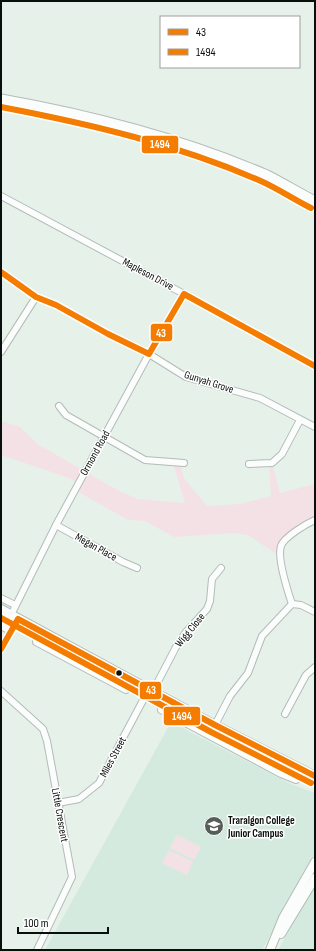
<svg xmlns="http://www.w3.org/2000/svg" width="316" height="951" font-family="'Sofia Sans Condensed',sans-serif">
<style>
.built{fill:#d5eade}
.green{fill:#f4e1e6}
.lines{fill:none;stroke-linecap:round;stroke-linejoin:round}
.minor-casing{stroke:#b3bcb7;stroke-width:8}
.tertiary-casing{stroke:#b3bcb7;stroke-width:10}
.secondary-casing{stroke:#b3bcb7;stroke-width:11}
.minor{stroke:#fbfdfc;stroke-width:6}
.tertiary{stroke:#fbfdfc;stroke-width:8}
.secondary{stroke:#fbfdfc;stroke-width:9}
.bus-1-casing{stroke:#fff;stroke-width:9}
.bus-2-casing{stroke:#fff;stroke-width:9}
.bus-1{stroke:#f37c01;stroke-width:6}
.bus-2{stroke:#f37c01;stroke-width:6}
.bus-dot{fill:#090f0c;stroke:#fff;stroke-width:1.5}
.labels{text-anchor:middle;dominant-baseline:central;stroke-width:3;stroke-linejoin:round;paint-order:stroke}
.street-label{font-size:11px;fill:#090f0c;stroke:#fff}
.poi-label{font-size:11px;font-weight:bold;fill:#090f0c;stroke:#fff;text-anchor:start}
.line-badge{stroke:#fff;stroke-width:1.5}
.badge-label{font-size:11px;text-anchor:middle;font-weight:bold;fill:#fff}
</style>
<rect width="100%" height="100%" fill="#e6f1ea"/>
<g class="built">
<path d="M 171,722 L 291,784 L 315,793 L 315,859 L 262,950 L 45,950 Z"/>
<path d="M 315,885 L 315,950 L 278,950 L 302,907 Z"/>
</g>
<g class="green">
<path d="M 1,421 L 20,427 L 39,445 L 119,491 L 138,499 L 185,503 L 173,463 L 180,463 L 184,478 L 207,506 L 240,504 L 271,496 L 269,463 L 272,463 L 280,493 L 315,484 L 315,520 C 297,531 284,534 281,557 L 248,535 L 233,533 L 174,537 L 145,521 L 128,520 L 75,490 L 78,483 L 69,478 L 1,455 Z"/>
<path d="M 177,835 L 201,847 L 194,860 L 170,848 Z"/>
<path d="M 169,850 L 193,862 L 187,875 L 162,863 Z"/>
</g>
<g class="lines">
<g class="minor-casing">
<g id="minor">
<path d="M 1,196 L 184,294 L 315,366"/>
<path d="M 1,272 L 36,297 L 56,305 L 108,334 L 149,354 L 186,377 L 260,398 L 315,427"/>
<path d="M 1,352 L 36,297"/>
<path d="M 59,406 L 66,415 L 145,460 L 184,463"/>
<path d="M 249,464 L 272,463 L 282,454 L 300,420"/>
<path d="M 56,525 L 123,562 L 137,568"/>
<path d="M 1,598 L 15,605"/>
<path d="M 292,604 C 288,592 277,558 281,546 C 284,537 306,524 315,520"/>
<path d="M 11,615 L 56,525 L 149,354 L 184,294"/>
<path d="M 1,626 L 10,631"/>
<path d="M 39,630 L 36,642 L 126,690 L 133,681"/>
<path d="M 1,649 L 18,619"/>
<path d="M 1,691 L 43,729 L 47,741 L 72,877 L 37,950"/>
<path d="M 153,691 L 176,647 L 186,632 L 207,609 L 210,601 L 212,579 L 221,568"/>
<path d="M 163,697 L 161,710 L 281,774 L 296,780 L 305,772"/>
<path d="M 285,714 L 306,675 L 315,667"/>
<path d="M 215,725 L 230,696 L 248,673 L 262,636 L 292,604 L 301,605 L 315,612"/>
<path d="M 58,803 L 79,799 L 99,783 L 149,689"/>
</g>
</g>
<g class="tertiary-casing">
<g id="tertiary">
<path d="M 1,609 L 215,725 L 315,776"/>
<path d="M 281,934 L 315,878"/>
<path d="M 270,950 L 283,918 L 315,862"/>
</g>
</g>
<g class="secondary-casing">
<path id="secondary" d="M 1,99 C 91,115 183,139 267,175 C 283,183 299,193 315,201"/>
</g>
<use href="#minor" class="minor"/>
<use href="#tertiary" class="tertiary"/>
<use href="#secondary" class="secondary"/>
<g class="bus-1-casing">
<g id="bus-1">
<path d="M 1,272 L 36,297 L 56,305 L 108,334 L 149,354 L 184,294 L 315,366"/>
<path d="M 1,649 L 18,619 L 215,725 L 315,776"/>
</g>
</g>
<g class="bus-2-casing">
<g id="bus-2">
<path d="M 1,107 C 90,124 180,145 263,182 C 280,190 295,200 311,208"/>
<path d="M 1,618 L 211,732 L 311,783"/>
</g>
</g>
<use href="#bus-1" class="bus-1"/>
<use href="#bus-2" class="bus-2"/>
</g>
<defs>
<g id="school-disc" transform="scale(1)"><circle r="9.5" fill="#565e5a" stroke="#fff"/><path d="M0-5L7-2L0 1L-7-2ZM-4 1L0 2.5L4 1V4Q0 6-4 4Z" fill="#fff"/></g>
</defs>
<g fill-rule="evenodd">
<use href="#school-disc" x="214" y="826"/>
</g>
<circle class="bus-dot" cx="119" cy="673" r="3.5"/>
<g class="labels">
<g class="street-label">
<text transform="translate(148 274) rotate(28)">Mapleson Drive</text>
<text transform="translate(209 382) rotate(18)">Gunyah Grove</text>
<text transform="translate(95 453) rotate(-61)">Ormond Road</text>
<text transform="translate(96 547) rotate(29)">Megan Place</text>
<text transform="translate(190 630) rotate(-51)">Wigg Close</text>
<text transform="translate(113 757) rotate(-62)">Miles Street</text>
<text transform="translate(60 815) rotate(80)">Little Crescent</text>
</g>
<g class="poi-label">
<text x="228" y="820">Traralgon College<tspan x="228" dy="13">Junior Campus</tspan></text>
</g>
</g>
<g class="line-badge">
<rect x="141" y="135" width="38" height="19" rx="4" fill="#f37c01"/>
<rect x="150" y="323" width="23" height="19" rx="4" fill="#f37c01"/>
<rect x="139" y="681" width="23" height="19" rx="4" fill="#f37c01"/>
<rect x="163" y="706" width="38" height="20" rx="4" fill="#f37c01"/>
</g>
<g class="badge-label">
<text x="160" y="148">1494</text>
<text x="161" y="337">43</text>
<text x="151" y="694">43</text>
<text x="182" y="720">1494</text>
</g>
<rect width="316" height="951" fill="none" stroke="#090f0c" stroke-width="4"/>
<rect x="160" y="16" width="140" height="52" fill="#ffffff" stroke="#9d9f9e"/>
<rect x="168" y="29" width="20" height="6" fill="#f37c01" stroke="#9d9f9e"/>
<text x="196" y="36" font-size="12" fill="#090f0c">43</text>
<rect x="168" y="49" width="20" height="6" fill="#f37c01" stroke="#9d9f9e"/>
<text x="196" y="56" font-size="12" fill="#090f0c">1494</text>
<path d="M18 927v6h90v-6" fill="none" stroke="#090f0c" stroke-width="2"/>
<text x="24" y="927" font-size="12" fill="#090f0c" stroke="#ffffff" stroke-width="3" paint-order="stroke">100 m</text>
</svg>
